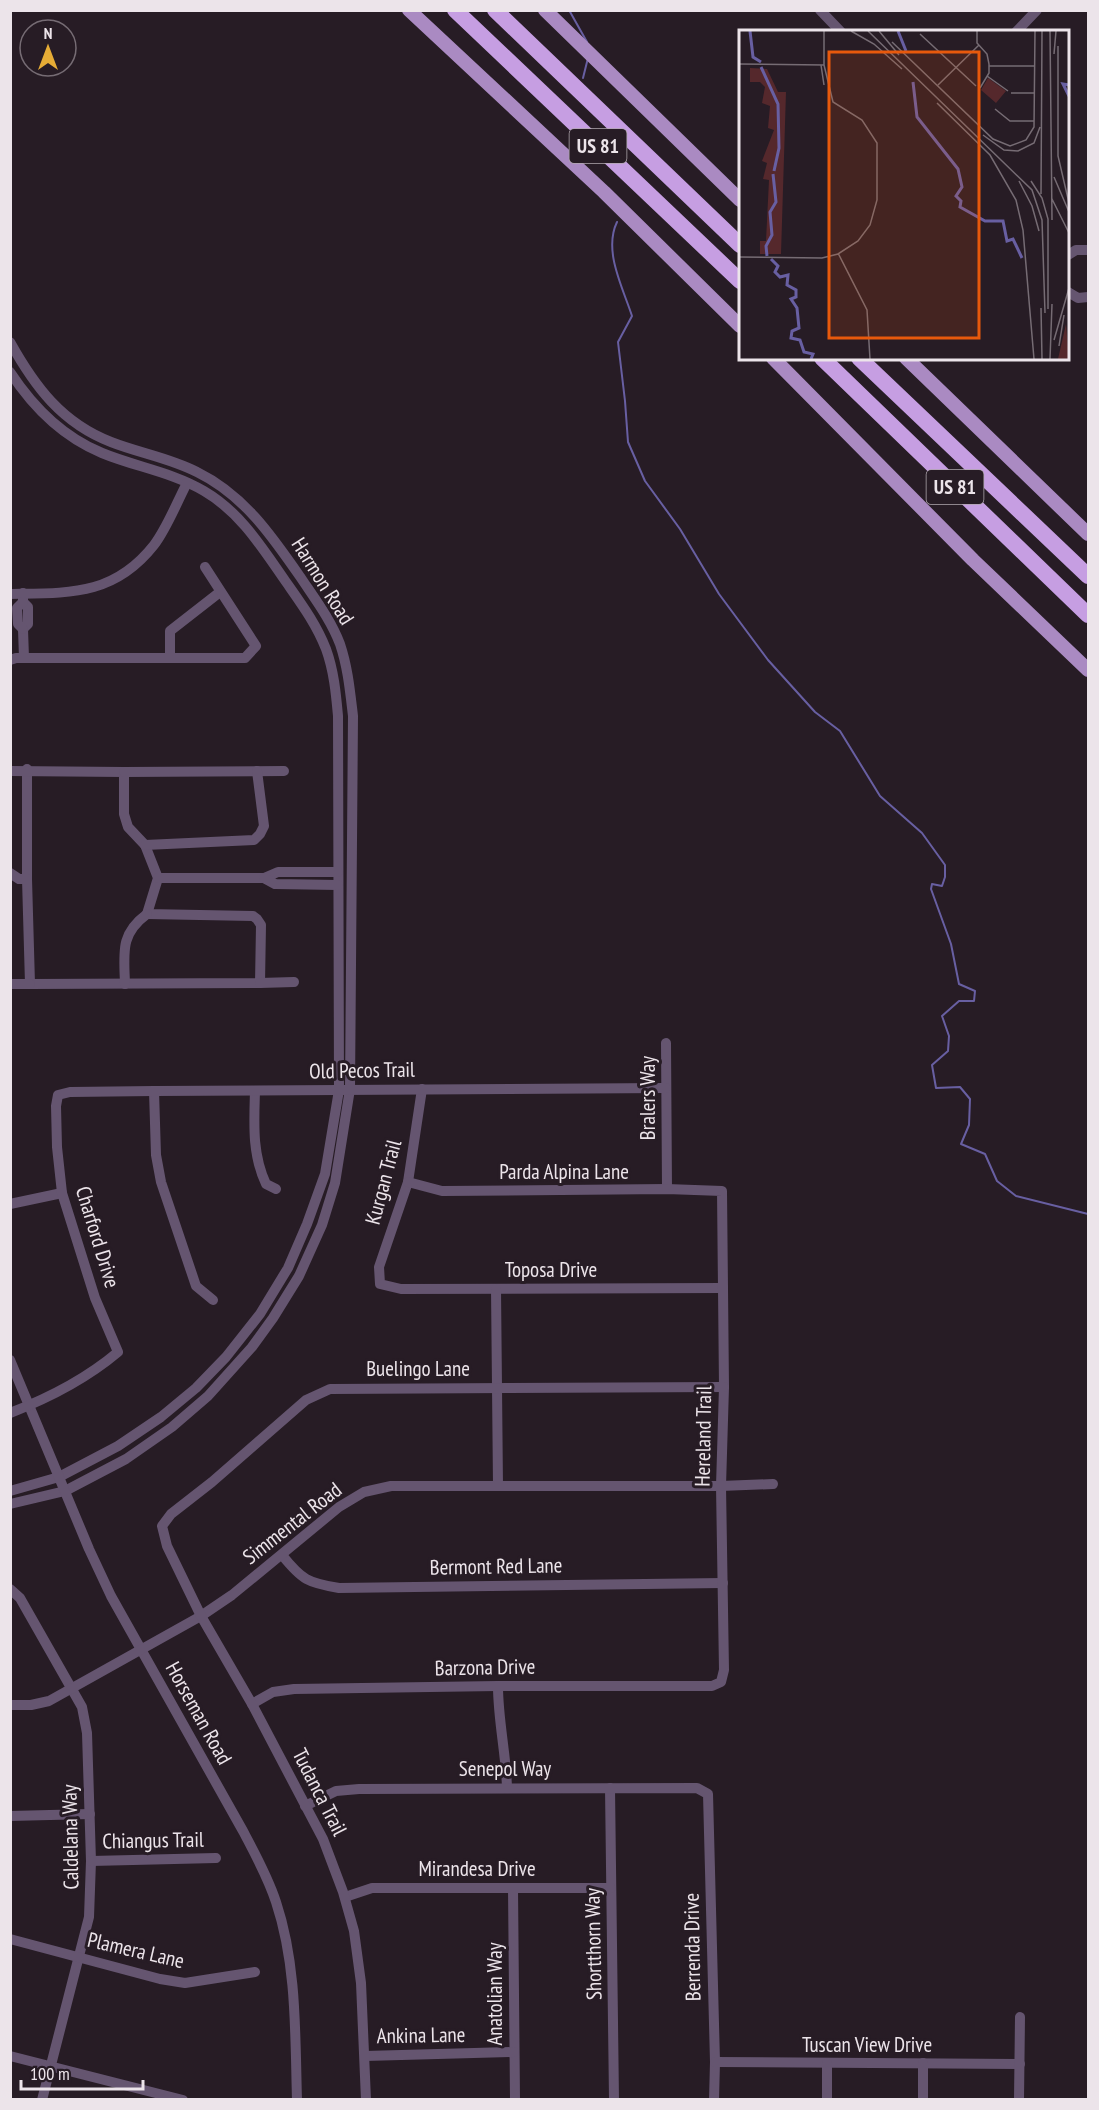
<svg xmlns="http://www.w3.org/2000/svg" width="1099" height="2110" font-family="'PT Sans Narrow',sans-serif">
<style>
.lines{fill:none;stroke-linecap:round;stroke-linejoin:round}
.stream{stroke:#685fa2;stroke-width:2}
.minor{stroke:#655570;stroke-width:10}
.major{stroke:#aa8ac2;stroke-width:14}
.highway{stroke:#c69ee2;stroke-width:16}
.labels{text-anchor:middle;dominant-baseline:central;stroke-width:6;stroke-linejoin:round;paint-order:stroke}
.shield{fill:#271c25;stroke:#b1a8af;stroke-width:1.5}
.shield-label{font-size:20px;font-weight:bold;fill:#ece4ea}
.street-label{font-size:21px;fill:#ece4ea;stroke:#271c25}
.inset-river{fill:none;stroke:#685fa2;stroke-width:3}
.inset-road{fill:none;stroke:#766c74;stroke-width:1.5}
.view{fill:#e8590c;fill-opacity:0.15;stroke:#e8590c;stroke-width:3}
.inset-edge{fill:none;stroke:#ece4ea;stroke-width:3}
</style>
<rect width="100%" height="100%" fill="#271c25"/>
<g class="lines">
<g class="stream">
<path d="M 569,10 L 587,42"/>
<path d="M 583,78 L 588,58"/>
<path d="M 617,222 C 603,251 623,288 632,316 L 618,342 L 625,401 L 628,442 L 645,481 L 680,529 L 719,594 L 768,660 L 815,712 L 840,731 L 880,796 L 922,833 L 945,865 L 945,877 L 942,886 L 932,884 L 931,889 L 951,944 L 959,984 L 975,991 L 974,1001 L 959,1001 L 942,1016 L 949,1036 L 948,1051 L 932,1065 L 936,1088 L 960,1087 L 970,1099 L 969,1125 L 961,1144 L 985,1154 L 997,1181 L 1016,1196 L 1088,1214"/>
</g>
<g class="minor">
<path d="M 820,10 L 841,32"/>
<path d="M 1016,32 L 1037,10"/>
<path d="M 1068,255 L 1076,250 L 1088,250"/>
<path d="M 1068,292 L 1078,298 L 1088,297"/>
<path d="M 10,342 C 35,387 62,423 111,442 C 139,453 170,458 197,472 C 244,495 272,536 301,578 C 315,599 331,620 340,644 C 348,668 350,691 353,716 L 350,1089 L 335,1183 L 322,1225 L 299,1276 L 273,1318 L 252,1347 L 208,1396 L 172,1427 L 126,1459 L 65,1491 L 10,1504"/>
<path d="M 10,372 C 33,407 63,437 102,453 C 136,467 172,472 204,491 C 240,512 261,546 284,579 C 300,602 316,623 326,649 C 334,671 336,694 338,716 L 339,1090 L 325,1174 L 307,1224 L 288,1268 L 260,1314 L 226,1357 L 196,1388 L 161,1417 L 118,1446 L 59,1477 L 10,1491"/>
<path d="M 23,593 L 23,602 L 28,607 L 28,624 L 23,629 L 24,658"/>
<path d="M 10,594 C 69,593 114,596 154,545 C 167,528 177,502 187,483"/>
<path d="M 23,602 L 17,608 L 18,624 L 23,629"/>
<path d="M 170,658 L 170,631 L 220,592"/>
<path d="M 10,660 L 16,658 L 245,658 L 256,646 L 205,567"/>
<path d="M 27,769 L 27,879"/>
<path d="M 10,771 L 124,772 L 124,814 L 128,827 L 145,845 L 158,878 L 147,914 L 253,916 L 257,919 L 261,925 L 260,983 L 30,984 L 27,879 L 19,879 L 10,873"/>
<path d="M 124,772 L 284,771"/>
<path d="M 145,845 L 254,840 L 260,834 L 264,826 L 257,771"/>
<path d="M 158,878 L 264,878 L 278,872 L 338,872"/>
<path d="M 264,878 L 275,884 L 338,885"/>
<path d="M 260,983 L 294,982"/>
<path d="M 10,984 L 30,984"/>
<path d="M 125,984 C 124,952 120,934 147,914"/>
<path d="M 666,1043 L 667,1189"/>
<path d="M 422,1089 L 408,1182 L 379,1267 L 380,1284 L 401,1289 L 723,1288"/>
<path d="M 154,1091 L 156,1155 L 161,1182 L 196,1286 L 213,1300"/>
<path d="M 255,1091 C 254,1124 252,1154 266,1184 L 276,1189"/>
<path d="M 10,1204 L 62,1193"/>
<path d="M 496,1289 L 498,1486"/>
<path d="M 10,1360 L 89,1549 L 111,1596 L 243,1831 C 255,1854 268,1877 276,1902 C 297,1965 295,2034 297,2100"/>
<path d="M 10,1413 C 49,1398 86,1379 118,1352 L 95,1298 L 62,1193 L 57,1147 L 56,1106 L 58,1095 L 70,1092 L 154,1091 L 666,1088"/>
<path d="M 282,1555 C 302,1580 308,1583 339,1588 L 723,1583"/>
<path d="M 10,1589 L 20,1598 L 82,1707 L 87,1733 L 91,1861 L 89,1917 L 42,2100"/>
<path d="M 498,1686 C 498,1720 506,1753 507,1788"/>
<path d="M 252,1704 L 273,1692 L 294,1689 L 498,1686 L 712,1686 L 721,1682 L 724,1670 L 721,1486 L 724,1387 L 722,1191 L 667,1189 L 442,1191 L 408,1182"/>
<path d="M 10,1705 L 31,1705 L 49,1701 L 201,1616 L 232,1595 L 339,1507 L 364,1492 L 391,1486 L 721,1486 L 773,1484"/>
<path d="M 610,1788 L 614,2100"/>
<path d="M 305,1806 L 336,1791 L 359,1789 L 697,1788 L 708,1794 L 715,2062 L 714,2100"/>
<path d="M 10,1816 L 90,1814"/>
<path d="M 91,1861 L 216,1858"/>
<path d="M 513,1888 L 515,2100"/>
<path d="M 345,1897 L 372,1888 L 611,1888"/>
<path d="M 10,1939 L 160,1979 L 185,1983 L 255,1972"/>
<path d="M 10,2056 L 183,2100"/>
<path d="M 365,2056 L 514,2052"/>
<path d="M 715,2062 L 1020,2064"/>
<path d="M 366,2100 L 361,1983 L 354,1931 L 343,1892 L 323,1839 L 252,1704 L 201,1616 L 167,1546 L 162,1526 L 171,1514 L 212,1482 L 306,1400 L 330,1389 L 724,1387"/>
<path d="M 827,2100 L 827,2063"/>
<path d="M 923,2100 L 923,2063"/>
<path d="M 1019,2100 L 1020,2017"/>
</g>
<g class="major">
<path d="M 409,10 L 604,192 L 740,326"/>
<path d="M 545,10 L 740,200"/>
<path d="M 773,358 L 973,560 L 1088,670"/>
<path d="M 906,358 L 1088,534"/>
</g>
<g class="highway">
<path d="M 455,10 L 740,281"/>
<path d="M 495,10 L 740,245"/>
<path d="M 822,358 L 1088,615"/>
<path d="M 859,358 L 1088,576"/>
</g>
</g>
<g class="labels">
<g class="shield">
<rect x="569.5" y="129" width="57" height="34" rx="4.5"/>
<rect x="926.5" y="470" width="57" height="34" rx="4.5"/>
</g>
<g class="shield-label">
<text x="598" y="146">US 81</text>
<text x="955" y="487">US 81</text>
</g>
<g class="street-label">
<text transform="translate(323 581) rotate(58)">Harmon Road</text>
<text transform="translate(362 1070) rotate(-1)">Old Pecos Trail</text>
<text transform="translate(647 1098) rotate(-90)">Bralers Way</text>
<text x="564" y="1171">Parda Alpina Lane</text>
<text transform="translate(383 1182) rotate(-75)">Kurgan Trail</text>
<text transform="translate(98 1237) rotate(73)">Charford Drive</text>
<text x="551" y="1269">Toposa Drive</text>
<text x="418" y="1368">Buelingo Lane</text>
<text transform="translate(703 1436) rotate(-89)">Hereland Trail</text>
<text transform="translate(292 1523) rotate(-38)">Simmental Road</text>
<text transform="translate(496 1566) rotate(-1)">Bermont Red Lane</text>
<text transform="translate(485 1667) rotate(-1)">Barzona Drive</text>
<text transform="translate(199 1713) rotate(61)">Horseman Road</text>
<text x="505" y="1768">Senepol Way</text>
<text transform="translate(320 1792) rotate(63)">Tudanca Trail</text>
<text transform="translate(70 1837) rotate(-91)">Caldelana Way</text>
<text transform="translate(153 1840) rotate(-1)">Chiangus Trail</text>
<text x="477" y="1868">Mirandesa Drive</text>
<text transform="translate(593 1944) rotate(-91)">Shortthorn Way</text>
<text transform="translate(692 1947) rotate(-91)">Berrenda Drive</text>
<text transform="translate(136 1950) rotate(13)">Plamera Lane</text>
<text transform="translate(494 1994) rotate(-90)">Anatolian Way</text>
<text transform="translate(421 2035) rotate(-1)">Ankina Lane</text>
<text x="867" y="2044">Tuscan View Drive</text>
</g>
</g>
<g transform="translate(739 30)">
<rect width="330" height="330" fill="#271c25"/>
<path d="M 11,38 L 28,39 L 39,62 L 47,62 L 42,224 L 21,224 L 21,211 L 27,211 L 30,150 L 24,149 L 28,133 L 23,131 L 35,100 L 29,98 L 31,76 L 23,73 L 26,57 L 21,52 L 11,52 ZM 249,48 L 267,61 L 257,73 L 242,60 ZM 327,294 L 330,329 L 319,329 Z" fill="#55282c"/>
<path class="inset-river" d="M 11,1 L 14,27 L 22,32M 159,1 L 167,21M 22,37 L 39,74 L 40,118 L 35,141M 174,52 L 178,87 L 219,139 L 223,157 L 217,166 L 222,171 L 221,177 L 246,191 L 264,191 L 268,211 L 274,209 L 283,228M 330,55 L 324,54 L 330,66M 28,226 L 27,216 L 33,205 L 31,182 L 37,172 L 34,144M 32,229 L 39,236 L 36,242 L 41,247 L 49,245 L 48,255 L 57,260 L 57,267 L 52,269 L 58,278 L 60,298 L 53,301 L 52,308 L 61,310 L 65,322 L 74,324 L 72,329"/>
<path class="inset-road" d="M 112,1 L 135,14 L 163,39M 129,1 L 293,160 L 303,190 L 306,283M 140,1 L 160,25M 238,1 L 238,13 L 248,24 L 250,34 L 250,43 L 241,58M 311,1 L 313,190M 181,4 L 237,56M 153,12 L 254,109 L 271,116 L 287,110 L 295,97 L 296,1M 319,16 L 319,126 L 330,173M 315,24 L 317,1M 0,34 L 85,35 L 85,1M 82,35 L 85,55M 250,36 L 296,36M 248,46 L 269,61M 199,55 L 240,15M 272,63 L 295,63M 198,73 L 251,125 L 277,170 L 284,200 L 295,329M 256,79 L 271,91 L 295,91M 244,105 L 265,120 L 279,121 L 295,113 L 301,97M 315,147 L 330,182M 280,151 L 293,176 L 300,201M 292,151 L 303,168 L 309,189 L 309,279M 302,164 L 303,1M 313,169 L 330,203M 99,223 L 128,280 L 131,329M 0,227 L 83,228 L 99,224 L 119,211 L 131,195 L 138,170 L 138,113 L 123,90 L 94,72 L 85,35M 302,278 L 303,329M 315,310 L 330,258M 320,316 L 325,285M 311,329 L 313,274"/>
<path class="view" d="M 90,22 L 240,22 L 240,308 L 90,308 Z"/>
<rect width="330" height="330" class="inset-edge"/>
</g>
<rect width="1099" height="2110" fill="none" stroke="#ece4ea" stroke-width="24"/>
<g transform="translate(48 48)"><circle r="28" fill="#271c25" stroke="#766c74" stroke-width="1.5"/>
<path d="M0-4.5L10 22L0 15L-10 22Z" fill="#e6ac36"/>
<text y="-9" font-size="16" font-weight="bold" text-anchor="middle" fill="#ece4ea">N</text>
</g>
<path d="M21 2080v9h122v-9" fill="none" stroke="#ece4ea" stroke-width="3"/>
<text x="30" y="2080" font-size="18" fill="#ece4ea" stroke="#271c25" stroke-width="4.5" paint-order="stroke">100 m</text>
</svg>
